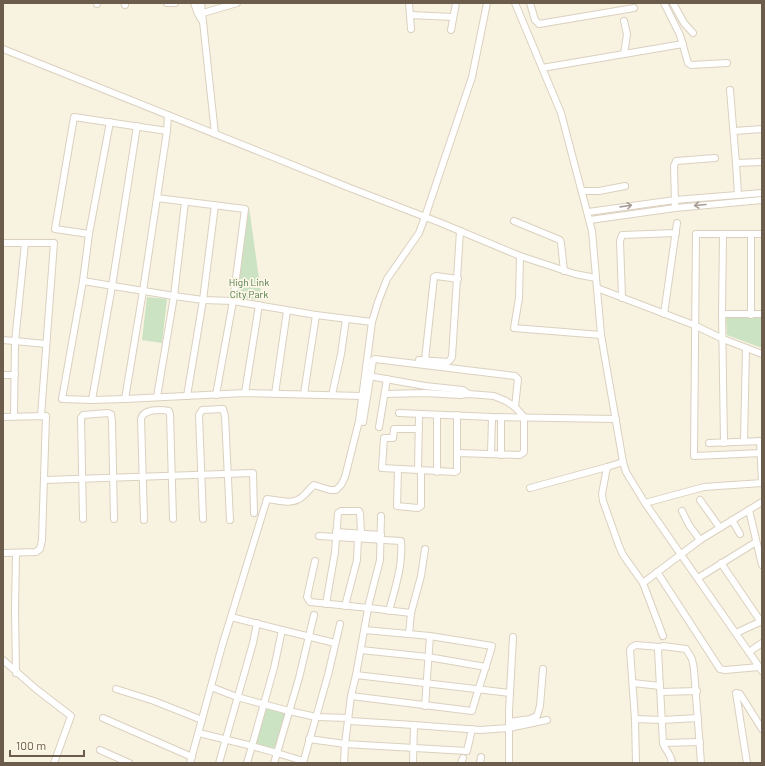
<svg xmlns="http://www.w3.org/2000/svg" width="765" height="766" font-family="Barlow,sans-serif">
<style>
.green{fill:#cbe3c2}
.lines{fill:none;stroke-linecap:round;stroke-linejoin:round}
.minor-casing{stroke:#dbd0bf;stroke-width:8}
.minor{stroke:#fff;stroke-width:6}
.oneway{stroke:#a79d94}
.labels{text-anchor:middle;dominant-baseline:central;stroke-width:3.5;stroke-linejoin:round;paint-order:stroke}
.park-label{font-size:10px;fill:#527b4c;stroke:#fcf7e7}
</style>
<rect width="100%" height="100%" fill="#f8f3e1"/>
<g class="green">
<path d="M 249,207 L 262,300 L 235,298 Z"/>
<path d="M 147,297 L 167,299 L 162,343 L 142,340 Z"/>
<path d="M 762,315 L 762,348 L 727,335 L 726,316 Z"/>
<path d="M 264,707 L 286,712 L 276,750 L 255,745 Z"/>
</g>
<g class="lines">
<g class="minor-casing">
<g id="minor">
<path d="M 97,3 L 97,4"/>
<path d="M 125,3 L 125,5"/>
<path d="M 167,3 L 175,3"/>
<path d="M 194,3 L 198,14 L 203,22"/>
<path d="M 201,3 L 215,134"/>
<path d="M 409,3 L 411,29"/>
<path d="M 515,3 L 561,113 L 592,231 L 601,335 L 623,462 L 626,472 L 645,503 L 762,671"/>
<path d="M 530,3 L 535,20 L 539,24 L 634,8"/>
<path d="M 664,3 L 680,35 L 688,63 L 691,65 L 727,63"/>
<path d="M 673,3 L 684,23 L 693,33"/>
<path d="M 203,13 L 237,3"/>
<path d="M 410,15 L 453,17"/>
<path d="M 451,30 L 456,3"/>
<path d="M 3,49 L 350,188 L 441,223 L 520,256 L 575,274 L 596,278"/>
<path d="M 624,54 L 627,34 L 624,21"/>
<path d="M 542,68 L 683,44"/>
<path d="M 730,90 L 736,163"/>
<path d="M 110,122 L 89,234 L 83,281 L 62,399 L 92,400 L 125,399 L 245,393 L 362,396"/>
<path d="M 734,131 L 762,129"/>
<path d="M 582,191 L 599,191 L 625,186"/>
<path d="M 738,195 L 736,163 L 762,162"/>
<path d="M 157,198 L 245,209 L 233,301 L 216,395"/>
<path d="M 675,204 L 674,166 L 676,161 L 715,158"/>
<path d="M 588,212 L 675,200 L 762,193"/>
<path d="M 590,220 L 675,208 L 762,200"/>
<path d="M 514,221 L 560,240 L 561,243 L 564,271"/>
<path d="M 89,234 L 55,229 L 74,117 L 167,131"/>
<path d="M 723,234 L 722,314 L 724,443"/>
<path d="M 762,234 L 696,234 L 694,456 L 762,453"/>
<path d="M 3,243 L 54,243 L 41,416"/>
<path d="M 520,256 L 519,298 L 514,328 L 601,335"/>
<path d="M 83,281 L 174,296 L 203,300 L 233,301 L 316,315 L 372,322"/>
<path d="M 597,288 L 694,325 L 723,339 L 762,354"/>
<path d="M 622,298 L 620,241 L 622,235 L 676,233"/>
<path d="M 664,314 L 677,223"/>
<path d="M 722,314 L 762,314"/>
<path d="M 751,315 L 751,234"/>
<path d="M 3,340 L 46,344"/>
<path d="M 419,360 L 448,362 L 450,360 L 452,357 L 460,231"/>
<path d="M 425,360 L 434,277 L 436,276 L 458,279"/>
<path d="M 3,375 L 15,375"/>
<path d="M 369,376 L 425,386 L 463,390 L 469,394"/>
<path d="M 245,393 L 259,305"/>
<path d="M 275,394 L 287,311"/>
<path d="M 304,394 L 316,315"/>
<path d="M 385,394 L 425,393 L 460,395 L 469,394 L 494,396 L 506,401 L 515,407 L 524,417 L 524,452 L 520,455 L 457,453 L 457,471 L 455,472 L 382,468 L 384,438 L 393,438 L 394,429 L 419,429"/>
<path d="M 332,395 L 341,354 L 346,319"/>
<path d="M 187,396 L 203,300 L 215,205"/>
<path d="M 157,397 L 174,296 L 185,202"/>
<path d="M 125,399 L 143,291 L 167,131 L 168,115"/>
<path d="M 92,400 L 112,286 L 137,126"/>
<path d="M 399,413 L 492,417 L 616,419"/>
<path d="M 14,416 L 15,342 L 25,243"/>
<path d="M 3,417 L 46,416 L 42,540 L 40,549 L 36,552 L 3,553"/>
<path d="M 363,422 L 373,360 L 375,359 L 515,376 L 518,379 L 515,407"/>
<path d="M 379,427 L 387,379"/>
<path d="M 744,441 L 746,348"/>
<path d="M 709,443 L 762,441"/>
<path d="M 457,453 L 457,415"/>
<path d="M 491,454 L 492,417"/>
<path d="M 501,455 L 501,417"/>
<path d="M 623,462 L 607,467 L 602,494 L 603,501 L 619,546 L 623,555 L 643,583 L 663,636"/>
<path d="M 398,470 L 397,506 L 418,508 L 421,506 L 421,471"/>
<path d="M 418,470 L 419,414"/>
<path d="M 437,472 L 437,415"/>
<path d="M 45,480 L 253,473 L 254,513"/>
<path d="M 530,488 L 607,467"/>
<path d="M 700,500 L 720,528"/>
<path d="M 645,503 L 704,487 L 762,483 L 760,441"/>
<path d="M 749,510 L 762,565"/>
<path d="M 682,511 L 689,525 L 700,540"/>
<path d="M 83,519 L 81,418 L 83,415 L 108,413 L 111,414 L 112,421 L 114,519"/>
<path d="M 203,519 L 199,415 L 202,410 L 223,409 L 225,416 L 230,520"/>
<path d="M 144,520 L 141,419 C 143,409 160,409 169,411 L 170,414 L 173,519"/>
<path d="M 732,520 L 740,534"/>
<path d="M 336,532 L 381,535"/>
<path d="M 319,536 L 401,541 C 403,566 395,588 389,611"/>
<path d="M 315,561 L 307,597 L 310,602 L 369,608 L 411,613 L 421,576 L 425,549"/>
<path d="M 721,563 L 761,622"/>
<path d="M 657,572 L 720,669 L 725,670 L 759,667"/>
<path d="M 698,578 L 756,542"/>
<path d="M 643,583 L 700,540 L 762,502"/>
<path d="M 326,604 L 335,552 L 338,513 L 341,511 L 359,511 L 360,513 L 361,533"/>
<path d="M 345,606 L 357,560 L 358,538"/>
<path d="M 231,617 L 282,630"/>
<path d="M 736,633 L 762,621"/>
<path d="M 409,634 L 411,613"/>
<path d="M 361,650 L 428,657 L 486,667"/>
<path d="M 749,652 L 762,643"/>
<path d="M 3,660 L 36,689 L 71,716 L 54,763"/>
<path d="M 16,673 L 15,609 L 16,554"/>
<path d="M 356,675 L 510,693"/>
<path d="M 633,683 L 660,686"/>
<path d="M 211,687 L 237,697 L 289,711 L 316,717 L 348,718 L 350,721 L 414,725 L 480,730 L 509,728 L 547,720"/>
<path d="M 116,689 L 154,701 L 202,720"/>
<path d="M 661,692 L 697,691"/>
<path d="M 351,696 L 472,711 C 478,689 486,668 492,646 L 430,636 L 365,630"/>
<path d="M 425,706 L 430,636"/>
<path d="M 103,718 L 192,757"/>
<path d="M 635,719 L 630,650 L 632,647 L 636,645 L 660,647"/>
<path d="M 509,722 L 530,719 L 537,716 L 540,706 L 543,669"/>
<path d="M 199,733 L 252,746 L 274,668 L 282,630 L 335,643"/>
<path d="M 309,739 L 345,744 L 467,751 L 472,729"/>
<path d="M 663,743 L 700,742"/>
<path d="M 100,750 L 129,763"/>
<path d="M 303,761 L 277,753 L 299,678 L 314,615"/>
<path d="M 190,763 L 222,646 L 267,499 C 279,500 293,506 303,496 C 307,493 310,488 314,485 L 330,490 L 336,490 L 341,485 L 345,477 L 359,421 L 372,322 L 378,302 L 387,279 L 419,233 L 425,217 L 472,77 L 487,3"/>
<path d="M 219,763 L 253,643 L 257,623"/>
<path d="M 247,763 L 252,746 L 277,753 L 274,763"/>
<path d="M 303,763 L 328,675 L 340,624"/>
<path d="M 344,763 L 345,744 L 351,696 L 356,675 L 369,603 L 380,560 L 381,516"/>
<path d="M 413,763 L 414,725"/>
<path d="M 461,763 L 463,758"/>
<path d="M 480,763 L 481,757"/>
<path d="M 509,763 L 509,711 L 513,637"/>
<path d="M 636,763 L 635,719 L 662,720 L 698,718"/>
<path d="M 672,763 C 671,752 665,752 663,743 L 658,650 L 660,647 L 663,646 L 686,649 L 692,659 L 694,669 L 701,763"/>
<path d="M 747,763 L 736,693 L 740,694 L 762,729"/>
</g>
</g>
<use href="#minor" class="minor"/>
</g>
<defs><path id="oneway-shaft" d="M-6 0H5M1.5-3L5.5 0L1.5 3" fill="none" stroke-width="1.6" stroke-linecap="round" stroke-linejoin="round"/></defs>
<g class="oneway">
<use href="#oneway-shaft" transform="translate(700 205) rotate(175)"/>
<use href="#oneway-shaft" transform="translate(626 206) rotate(-8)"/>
</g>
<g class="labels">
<g class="park-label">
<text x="249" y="282">High Link<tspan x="249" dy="12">City Park</tspan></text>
</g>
</g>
<rect width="765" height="766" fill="none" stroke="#6c5c4c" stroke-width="8"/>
<path d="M10 750v6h74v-6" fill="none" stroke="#6c5c4c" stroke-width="2"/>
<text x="16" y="750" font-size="12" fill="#6c5c4c" stroke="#fcf7e7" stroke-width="3" paint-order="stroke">100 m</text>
</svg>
